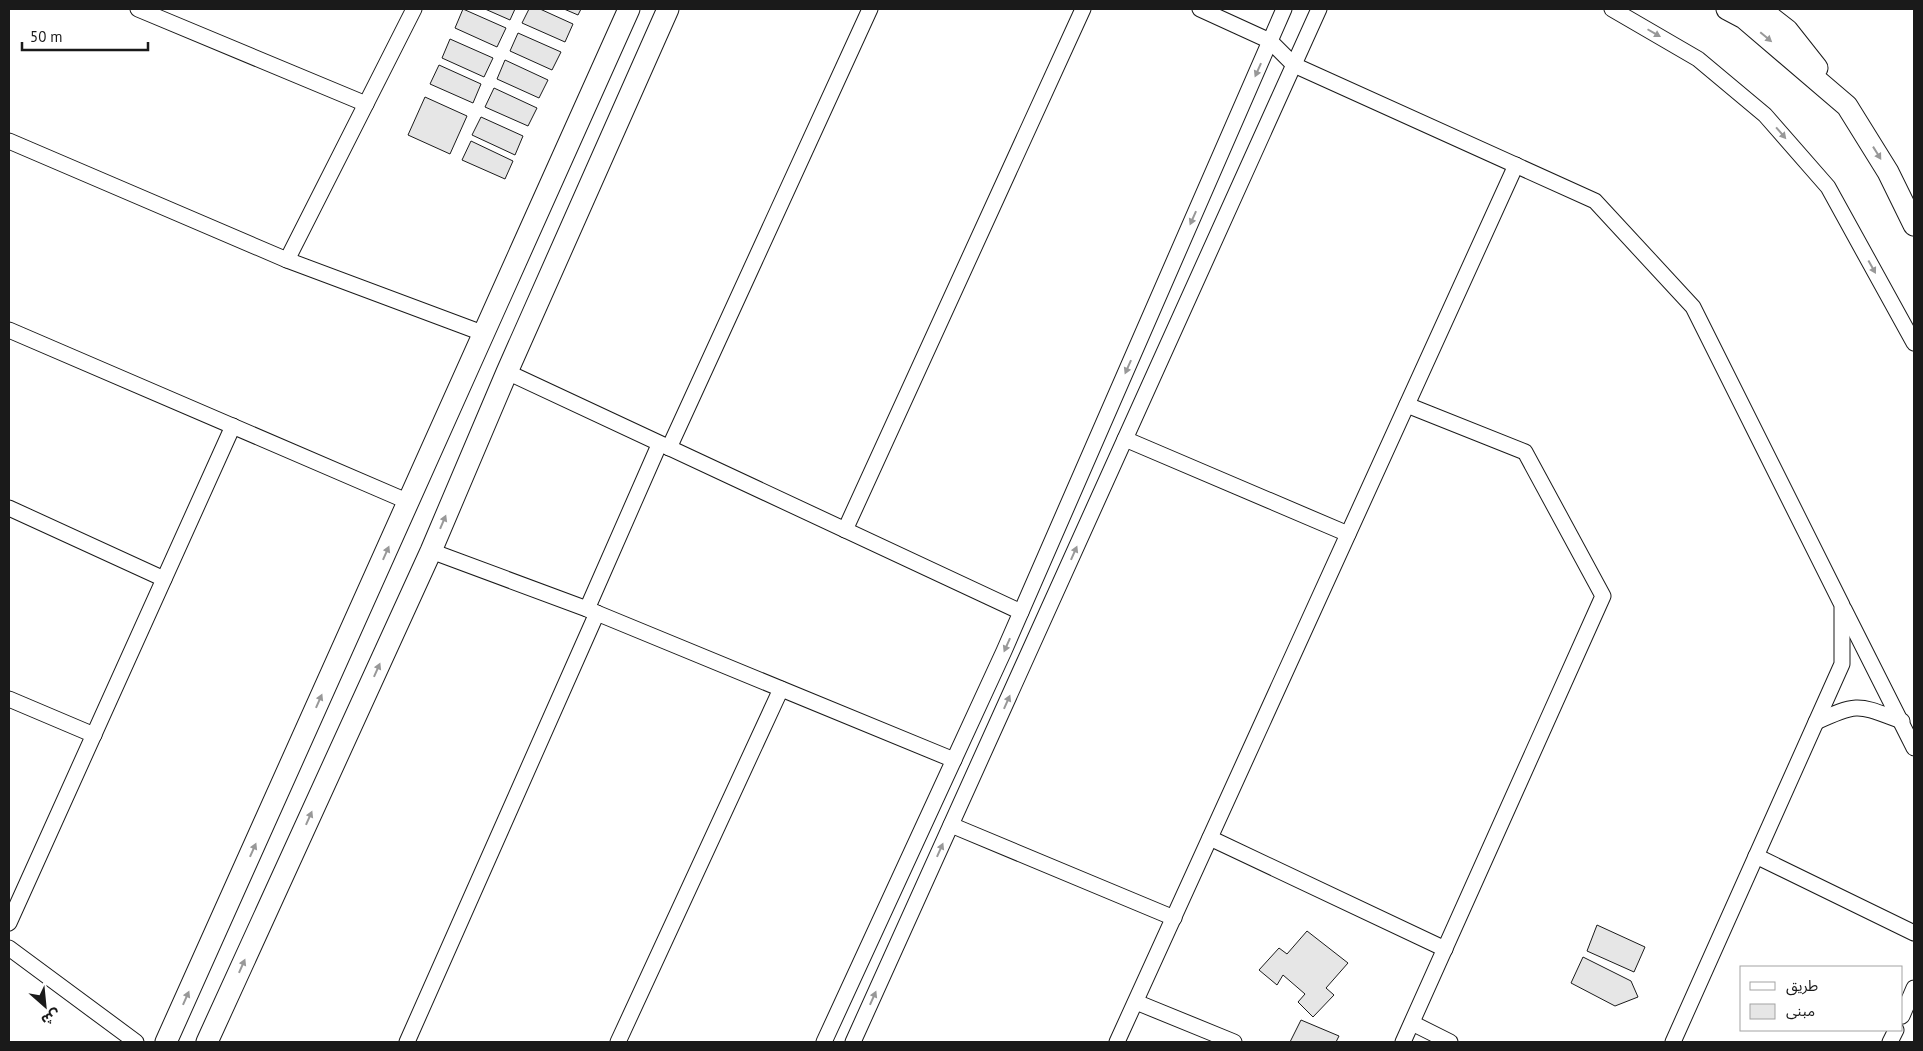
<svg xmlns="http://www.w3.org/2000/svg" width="1923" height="1051" font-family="'PT Sans','Noto Sans Arabic',sans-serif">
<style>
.building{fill:#e6e6e6;stroke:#1a1a1a}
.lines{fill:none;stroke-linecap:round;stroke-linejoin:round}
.street-casing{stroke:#1a1a1a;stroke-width:17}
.secondary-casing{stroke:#1a1a1a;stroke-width:23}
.street{stroke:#fff;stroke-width:15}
.secondary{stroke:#fff;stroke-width:21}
.oneway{fill:#989898}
</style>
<rect width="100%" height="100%" fill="#fff"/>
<g class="building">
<path d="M 463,9 L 506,28 L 497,47 L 455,28 Z"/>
<path d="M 485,9 L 515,9 L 510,20 Z"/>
<path d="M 529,9 L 540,9 L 573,24 L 565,42 L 522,23 Z"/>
<path d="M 564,9 L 581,9 L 578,15 Z"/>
<path d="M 518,33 L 561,52 L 552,70 L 510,51 Z"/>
<path d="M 450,39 L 493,58 L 484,77 L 442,58 Z"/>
<path d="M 505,60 L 548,80 L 539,98 L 497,79 Z"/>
<path d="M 439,65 L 481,84 L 473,103 L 430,84 Z"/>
<path d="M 494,88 L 537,108 L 528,126 L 485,107 Z"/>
<path d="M 425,97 L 467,116 L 450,154 L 408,135 Z"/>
<path d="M 481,117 L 523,136 L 515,155 L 472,135 Z"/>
<path d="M 471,141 L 513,161 L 505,179 L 462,160 Z"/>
<path d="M 1597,925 L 1645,947 L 1634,972 L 1587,951 Z"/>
<path d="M 1307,931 L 1348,963 L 1326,988 L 1334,995 L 1313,1017 L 1298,1002 L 1305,994 L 1283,975 L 1277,985 L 1259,970 L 1279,948 L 1287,954 Z"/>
<path d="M 1583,957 L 1631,981 L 1638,997 L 1615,1006 L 1571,983 Z"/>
<path d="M 1301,1020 L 1339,1036 L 1336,1042 L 1290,1042 Z"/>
</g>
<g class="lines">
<g class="street-casing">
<g id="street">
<path d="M 138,9 L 366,104"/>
<path d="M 1200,9 L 1270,41 L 1294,65 L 1595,201 L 1693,307 L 1842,605 L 1842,664 L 1673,1042"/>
<path d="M 1612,9 L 1698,59 L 1765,115 L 1828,187 L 1914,343"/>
<path d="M 9,141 L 287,260 L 485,334"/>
<path d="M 287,260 L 414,9"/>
<path d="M 9,330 L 409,502"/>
<path d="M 507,372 L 1021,612"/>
<path d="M 1125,439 L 1348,534"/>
<path d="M 669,448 L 870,9"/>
<path d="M 9,508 L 164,579"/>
<path d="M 845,530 L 1083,9"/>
<path d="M 431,551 L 587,609 L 954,760"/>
<path d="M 587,609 L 659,445"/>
<path d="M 1844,609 L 1914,748"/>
<path d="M 9,699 L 94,735"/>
<path d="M 1816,722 C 1859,702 1858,705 1902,721"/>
<path d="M 951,825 L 1174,918"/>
<path d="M 1210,838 L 1445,949"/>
<path d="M 1756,856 L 1914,933"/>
<path d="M 9,923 L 233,426"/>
<path d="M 9,948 L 136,1042"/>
<path d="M 1136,1002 L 1234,1042"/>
<path d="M 1902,1016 L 1914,988"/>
<path d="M 1412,1023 L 1450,1042"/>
<path d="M 407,1042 L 597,613"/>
<path d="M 618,1042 L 781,689"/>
<path d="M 824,1042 L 1004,651 L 1284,9"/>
<path d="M 853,1042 L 1319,9"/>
<path d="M 1117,1042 L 1516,165"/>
<path d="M 1403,1042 L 1603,596 L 1525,452 L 1407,405"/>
<path d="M 1890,1042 L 1896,1030"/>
</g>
</g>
<g class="secondary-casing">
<g id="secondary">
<path d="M 1727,9 L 1744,18 L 1847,106 L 1888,172 L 1914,225"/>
<path d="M 1760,9 L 1787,30 L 1817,68"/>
<path d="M 166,1042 L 629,9"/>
<path d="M 207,1042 L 431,551 L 507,372 L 668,9"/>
</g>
</g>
<use href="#street" class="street"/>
<use href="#secondary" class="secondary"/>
</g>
<defs><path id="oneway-solid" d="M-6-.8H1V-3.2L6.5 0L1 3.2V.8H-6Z" transform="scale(1.25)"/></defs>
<g class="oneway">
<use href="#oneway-solid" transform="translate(1654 33) rotate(30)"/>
<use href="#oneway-solid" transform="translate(1766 37) rotate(40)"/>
<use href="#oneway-solid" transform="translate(1258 70) rotate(114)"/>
<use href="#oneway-solid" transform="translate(1781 133) rotate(49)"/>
<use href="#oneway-solid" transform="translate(1877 153) rotate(58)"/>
<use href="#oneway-solid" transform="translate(1193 218) rotate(114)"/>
<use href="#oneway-solid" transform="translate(1872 267) rotate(61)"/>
<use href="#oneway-solid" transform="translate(1128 367) rotate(114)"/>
<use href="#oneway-solid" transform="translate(443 522) rotate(-67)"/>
<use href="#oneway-solid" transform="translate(386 553) rotate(-66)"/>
<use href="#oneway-solid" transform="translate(1074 553) rotate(-66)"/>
<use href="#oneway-solid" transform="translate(1007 645) rotate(114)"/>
<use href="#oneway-solid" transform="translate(377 670) rotate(-66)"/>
<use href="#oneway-solid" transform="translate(319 701) rotate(-66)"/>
<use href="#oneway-solid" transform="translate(1007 702) rotate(-66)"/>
<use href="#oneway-solid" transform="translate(309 818) rotate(-66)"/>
<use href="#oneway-solid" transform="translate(253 850) rotate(-66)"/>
<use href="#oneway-solid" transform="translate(940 850) rotate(-66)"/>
<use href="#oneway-solid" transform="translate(242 966) rotate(-66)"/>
<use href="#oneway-solid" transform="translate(186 998) rotate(-66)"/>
<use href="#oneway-solid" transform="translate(873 998) rotate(-66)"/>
</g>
<rect width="1923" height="1051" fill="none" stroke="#1a1a1a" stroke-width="20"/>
<rect x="1740" y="966" width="162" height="65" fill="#ffffff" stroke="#a3a3a3"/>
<rect x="1750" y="982" width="25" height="8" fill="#ffffff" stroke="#a3a3a3"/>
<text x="1786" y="991" font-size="15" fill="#1a1a1a">طريق</text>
<rect x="1750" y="1004" width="25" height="15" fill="#e6e6e6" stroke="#a3a3a3"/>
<text x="1786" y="1016" font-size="15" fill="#1a1a1a">مبنى</text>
<g transform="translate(45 1006) rotate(153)" stroke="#ffffff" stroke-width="4" paint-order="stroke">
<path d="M0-4L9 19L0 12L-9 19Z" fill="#1a1a1a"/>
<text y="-8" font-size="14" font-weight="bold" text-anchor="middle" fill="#1a1a1a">ش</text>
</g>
<path d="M22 42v8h126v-8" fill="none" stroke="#1a1a1a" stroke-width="2.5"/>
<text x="30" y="42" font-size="15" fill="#1a1a1a" stroke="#ffffff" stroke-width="4" paint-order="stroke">50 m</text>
</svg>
